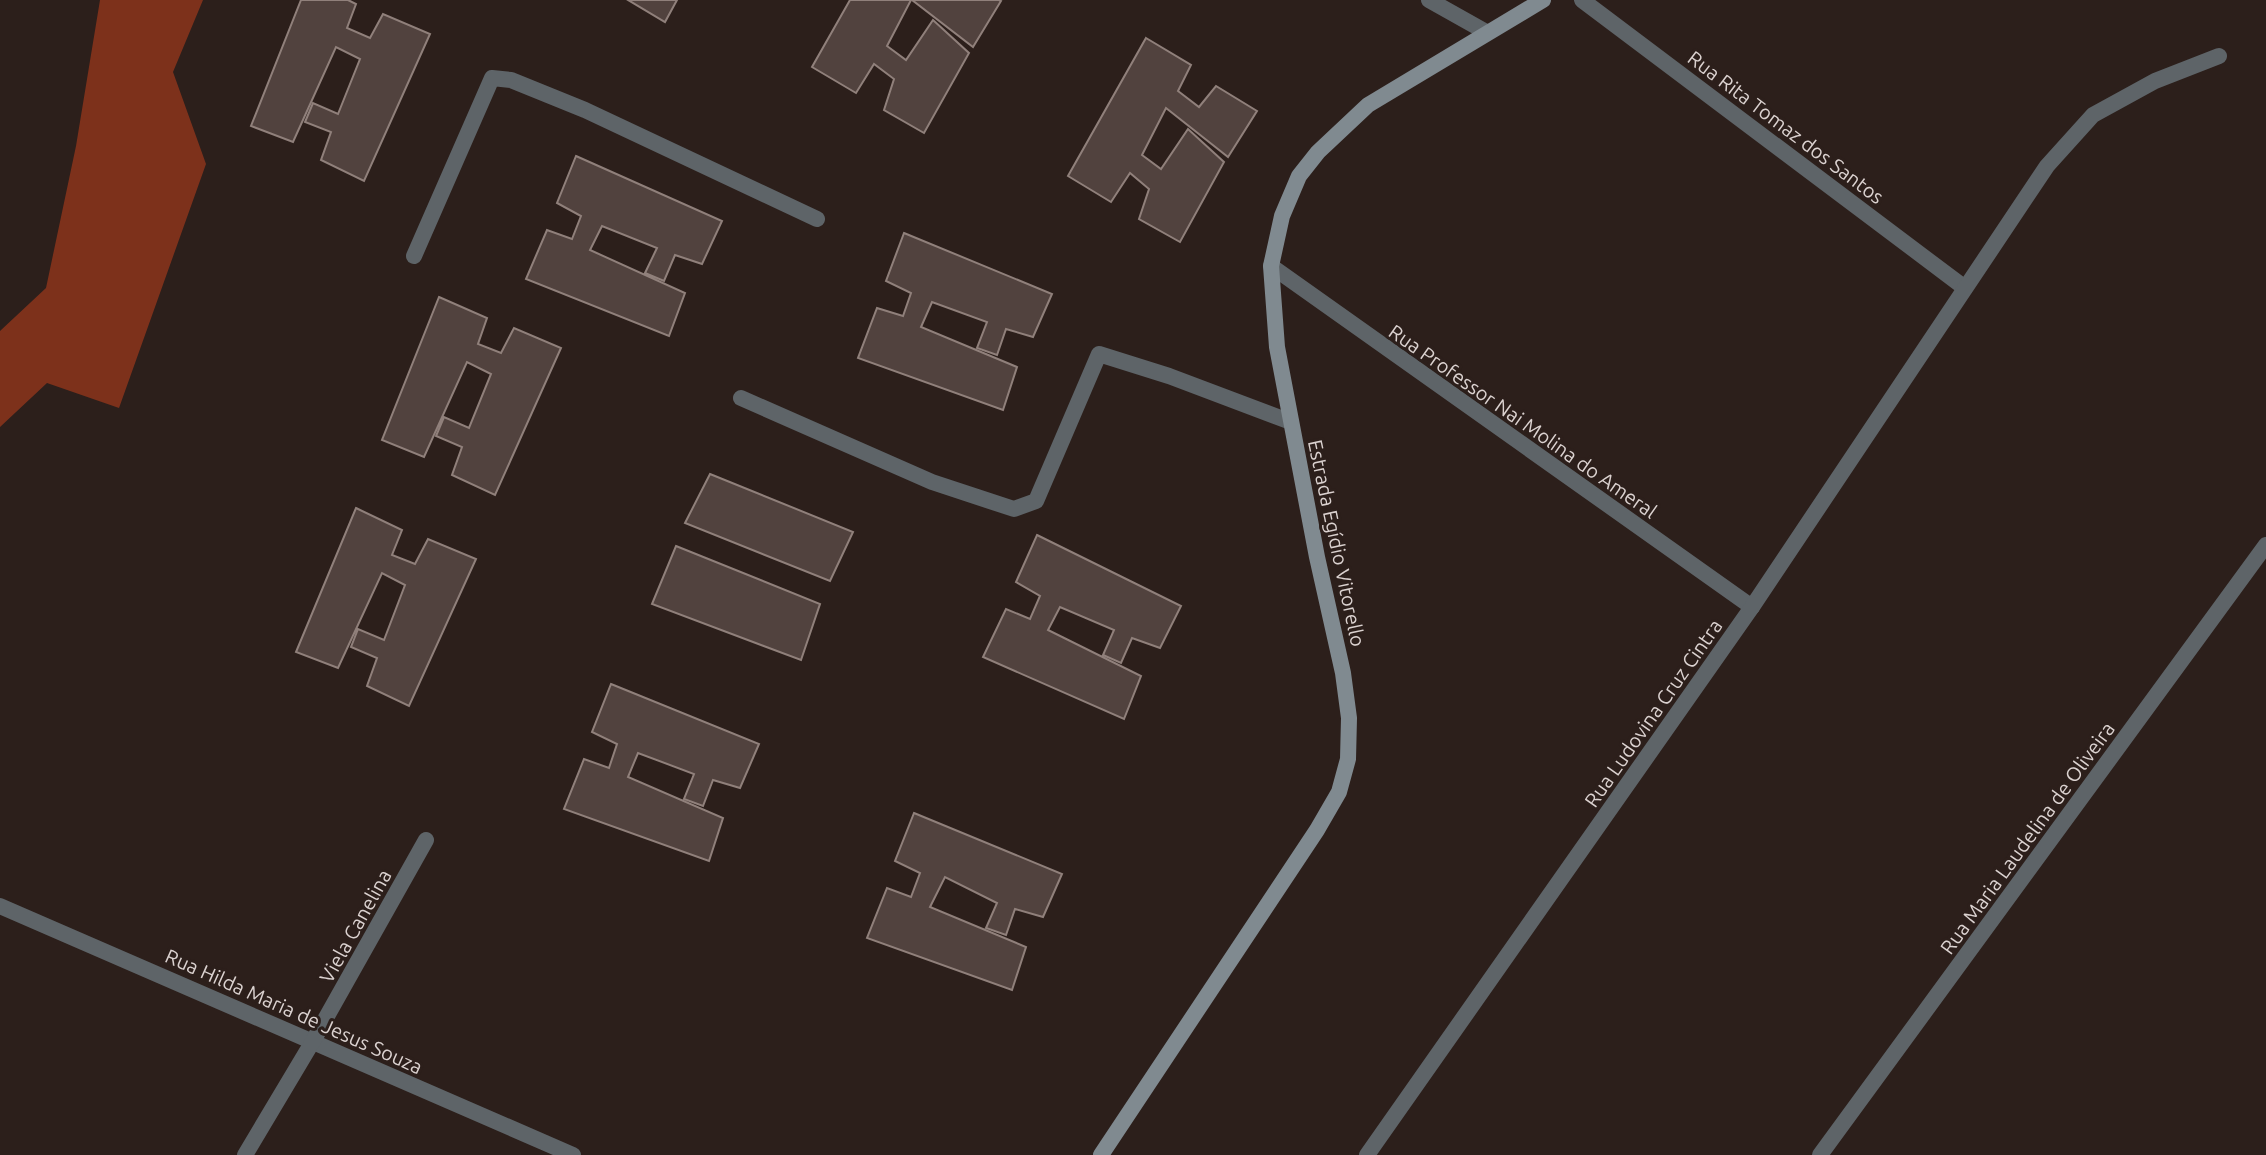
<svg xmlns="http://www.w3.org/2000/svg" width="2266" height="1155" font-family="Ubuntu,sans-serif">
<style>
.forest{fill:#7d311b}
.building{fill:#51423e;stroke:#90807b;stroke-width:2}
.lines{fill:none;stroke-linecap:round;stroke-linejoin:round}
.lane{stroke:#5e6468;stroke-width:16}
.street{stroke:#5e6468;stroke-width:16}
.secondary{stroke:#808a90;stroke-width:16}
.labels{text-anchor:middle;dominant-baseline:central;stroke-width:6;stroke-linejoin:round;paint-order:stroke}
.street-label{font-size:20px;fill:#dbd2d0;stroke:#2c1f1b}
</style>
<rect width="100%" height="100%" fill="#2c1f1b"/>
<path class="forest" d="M 100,0 L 203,0 L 173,72 L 206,164 L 119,408 L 47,383 L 0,427 L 0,331 L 46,288 L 76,146 Z"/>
<g class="building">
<path d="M 301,0 L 348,0 L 356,4 L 347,28 L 370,38 L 383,14 L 430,34 L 364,181 L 321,160 L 331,132 L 305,122 L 313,103 L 338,114 L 360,59 L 336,47 L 293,142 L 251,126 Z"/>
<path d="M 628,0 L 677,0 L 665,22 Z"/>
<path d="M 850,0 L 911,0 L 887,46 L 906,60 L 933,20 L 969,53 L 924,133 L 884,110 L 894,79 L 874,64 L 856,93 L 812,67 Z"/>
<path d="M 912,0 L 999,0 L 1001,1 L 973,47 Z"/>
<path d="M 1146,38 L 1191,65 L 1178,91 L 1199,107 L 1216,86 L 1257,111 L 1228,157 L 1166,108 L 1142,155 L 1161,169 L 1188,129 L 1224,162 L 1180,242 L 1139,219 L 1149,189 L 1130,173 L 1111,202 L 1068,176 Z"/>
<path d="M 576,156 L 722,221 L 702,264 L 675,255 L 664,281 L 645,273 L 657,248 L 602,226 L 590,250 L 685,293 L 669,336 L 526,279 L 547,230 L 572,239 L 581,216 L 557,203 Z"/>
<path d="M 904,233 L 1052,294 L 1033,337 L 1006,329 L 997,355 L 977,348 L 987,322 L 932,302 L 921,327 L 1017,367 L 1003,410 L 858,358 L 877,308 L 903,316 L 911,293 L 886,281 Z"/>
<path d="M 439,297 L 487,318 L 478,344 L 501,353 L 514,328 L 561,348 L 495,495 L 452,475 L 462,447 L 436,436 L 444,417 L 469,428 L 491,374 L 467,362 L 424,457 L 382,440 Z"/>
<path d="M 710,474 L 853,532 L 830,581 L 685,523 Z"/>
<path d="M 356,508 L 402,530 L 392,555 L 415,564 L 428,539 L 476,559 L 409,706 L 367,686 L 377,658 L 351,647 L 358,629 L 384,640 L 405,585 L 382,573 L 338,668 L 296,652 Z"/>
<path d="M 1037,535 L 1181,606 L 1160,648 L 1132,638 L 1121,663 L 1103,655 L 1114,630 L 1060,607 L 1048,630 L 1141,676 L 1124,719 L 983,657 L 1006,609 L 1030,619 L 1040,596 L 1016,582 Z"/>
<path d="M 676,546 L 820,604 L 801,660 L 652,604 Z"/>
<path d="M 611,684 L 759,744 L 740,788 L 713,780 L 703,806 L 684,799 L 694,774 L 638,753 L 628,777 L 723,818 L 709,861 L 564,809 L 584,759 L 609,768 L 617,744 L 592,732 Z"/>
<path d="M 914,813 L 1062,874 L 1043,917 L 1015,909 L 1006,935 L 986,928 L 997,903 L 945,877 L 930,907 L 1026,947 L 1012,990 L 867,938 L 887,888 L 911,897 L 920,873 L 895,861 Z"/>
</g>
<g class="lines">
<g class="lane">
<path d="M 414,256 L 492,78 L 511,80 L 585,110 L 817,219"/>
<path d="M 741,398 L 932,482 L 1014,509 L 1036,501 L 1099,354 L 1169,376 L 1291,422"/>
</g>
<g class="street">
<path d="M 1429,0 L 1486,32"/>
<path d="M 1582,0 L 1965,288"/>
<path d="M 1271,266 L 1752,607"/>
<path d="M 0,906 L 573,1155"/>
<path d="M 245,1155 L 313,1041 L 426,840"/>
<path d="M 1367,1155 L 1752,607 L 2047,166 L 2093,115 L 2155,81 L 2219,56"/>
<path d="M 1820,1155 L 2266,545"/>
</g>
<path class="secondary" d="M 1101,1155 L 1317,830 L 1339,792 L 1348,759 L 1349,718 L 1343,673 L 1317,557 L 1277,347 L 1271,266 L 1282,216 L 1299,176 L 1318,152 L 1368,105 L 1543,0"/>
</g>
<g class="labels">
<g class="street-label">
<text transform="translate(1786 127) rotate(37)">Rua Rita Tomaz dos Santos</text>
<text transform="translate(1523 421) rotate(35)">Rua Professor Nai Molina do Ameral</text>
<text transform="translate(1337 543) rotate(78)">Estrada Egídio Vitorello</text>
<text transform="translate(1653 713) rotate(-55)">Rua Ludovina Cruz Cintra</text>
<text transform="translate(2027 838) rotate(-54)">Rua Maria Laudelina de Oliveira</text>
<text transform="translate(355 926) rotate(-61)">Viela Canelina</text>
<text transform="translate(294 1011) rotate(24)">Rua Hilda Maria de Jesus Souza</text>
</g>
</g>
</svg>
